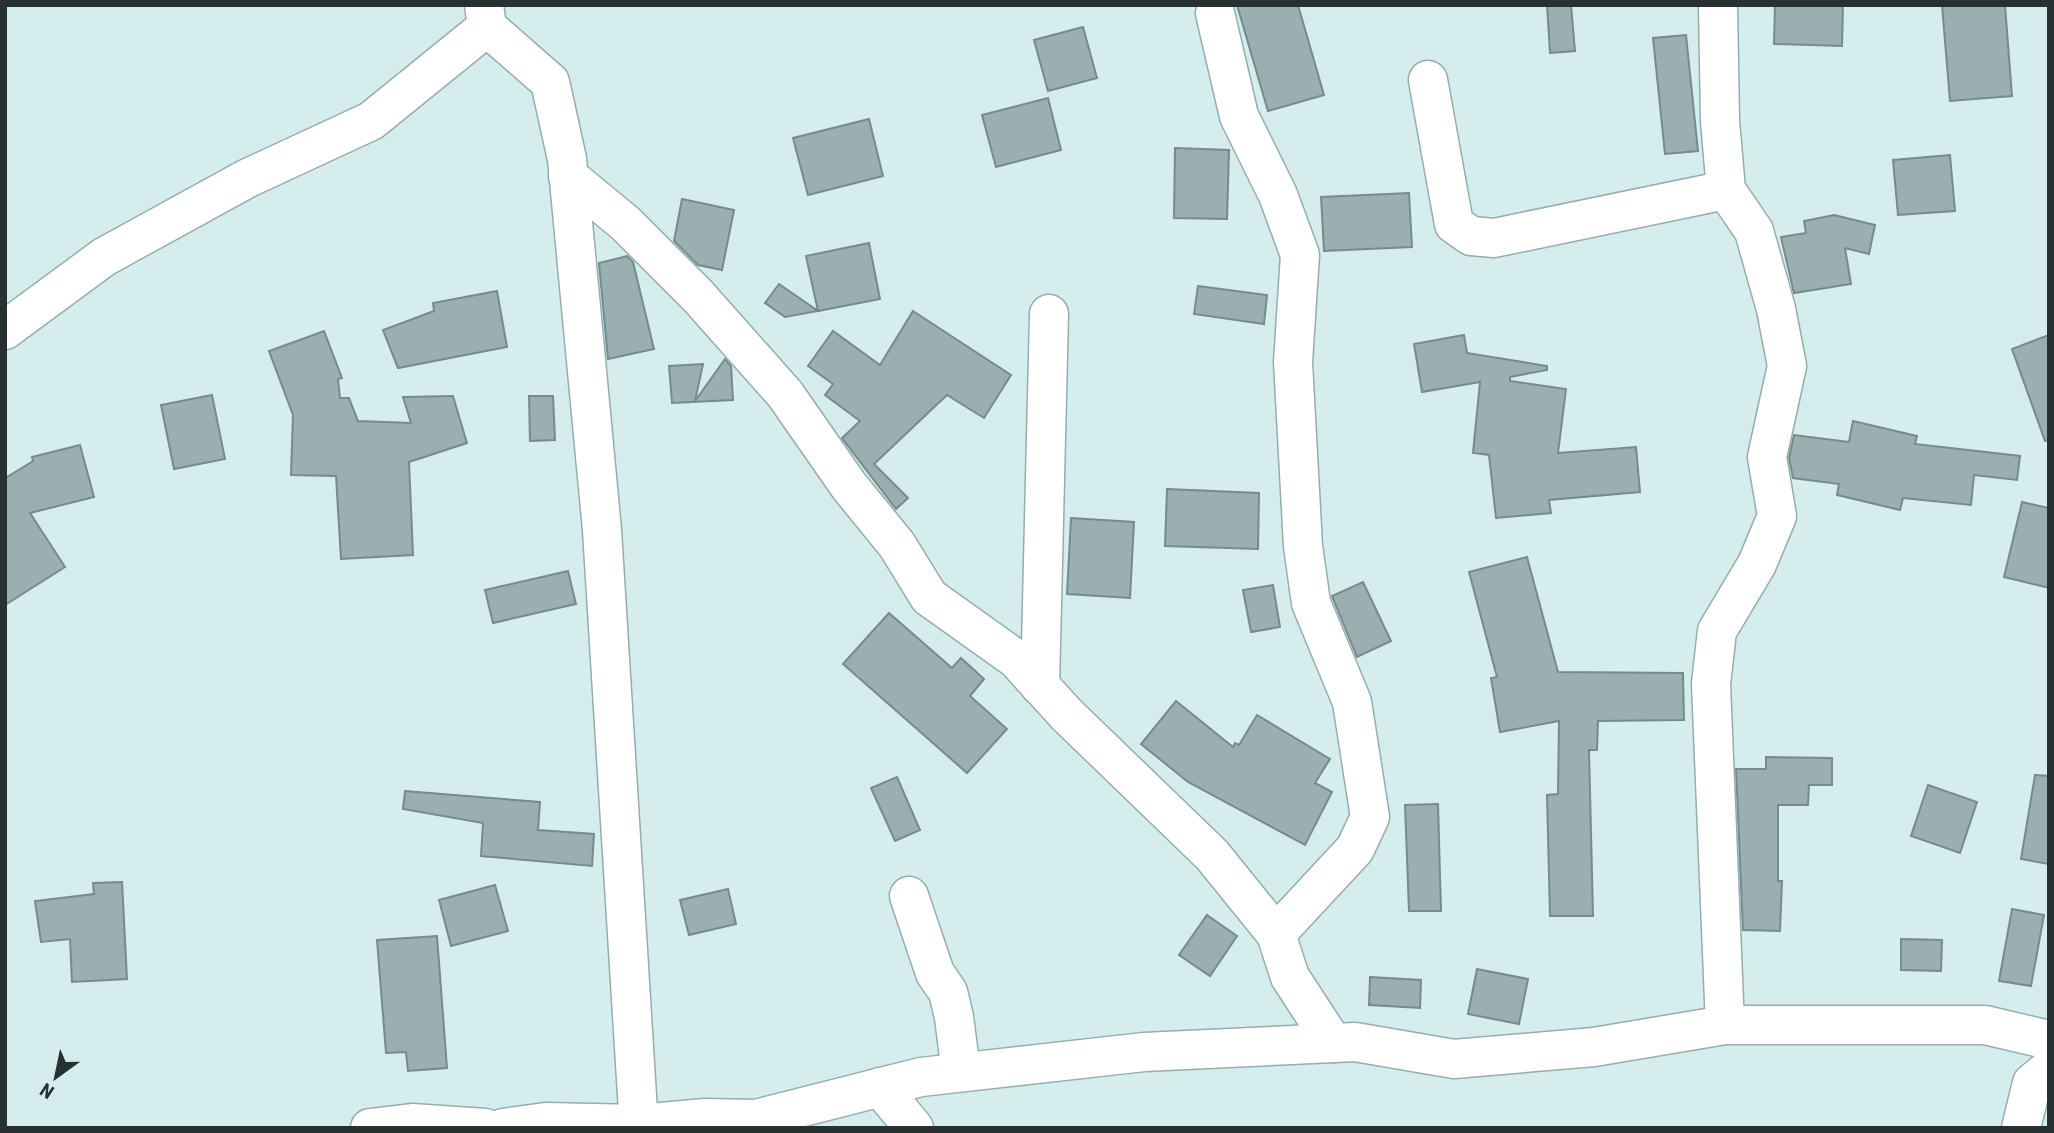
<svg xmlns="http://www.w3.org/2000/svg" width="2054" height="1133" font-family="'Roboto Condensed',sans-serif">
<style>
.building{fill:#99afb0;stroke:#758b8c;stroke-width:2}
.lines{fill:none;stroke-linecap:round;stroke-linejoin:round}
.minor-casing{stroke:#96adad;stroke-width:41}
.minor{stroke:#fff;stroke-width:38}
</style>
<rect width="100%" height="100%" fill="#d6edee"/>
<g class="building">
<path d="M 1237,5 L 1298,5 L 1324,95 L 1268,111 Z"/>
<path d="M 1547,5 L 1571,5 L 1575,51 L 1550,53 Z"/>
<path d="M 1775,5 L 1843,5 L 1842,46 L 1774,44 Z"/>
<path d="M 1942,5 L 2005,5 L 2012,96 L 1950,101 Z"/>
<path d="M 1083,27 L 1097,78 L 1048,91 L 1034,40 Z"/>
<path d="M 1686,35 L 1698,151 L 1665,154 L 1653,38 Z"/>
<path d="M 1048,98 L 1061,150 L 996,167 L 982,115 Z"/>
<path d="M 869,119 L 883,176 L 808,195 L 793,138 Z"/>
<path d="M 1175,148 L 1229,150 L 1227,219 L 1174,218 Z"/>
<path d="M 1950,155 L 1955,211 L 1898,215 L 1893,160 Z"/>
<path d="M 1409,193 L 1412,247 L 1324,251 L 1321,197 Z"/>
<path d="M 682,199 L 734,210 L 722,270 L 698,265 L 674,241 Z"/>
<path d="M 1834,215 L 1875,225 L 1869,254 L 1845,248 L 1851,284 L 1794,293 L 1781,237 L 1806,233 L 1804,221 Z"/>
<path d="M 869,243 L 880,299 L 818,311 L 806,256 Z"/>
<path d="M 627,256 L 633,262 L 654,349 L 608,359 L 599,263 Z"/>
<path d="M 779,284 L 818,311 L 785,317 L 765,303 Z"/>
<path d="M 1198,286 L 1267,295 L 1264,324 L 1194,314 Z"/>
<path d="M 497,291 L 507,347 L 398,368 L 383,330 L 434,311 L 433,303 Z"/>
<path d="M 913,311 L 1011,375 L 984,418 L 947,395 L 874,464 L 908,498 L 896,509 L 842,438 L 860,421 L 825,395 L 833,384 L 808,366 L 833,331 L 880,365 Z"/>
<path d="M 324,331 L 342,378 L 338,379 L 340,398 L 349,398 L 358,421 L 411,423 L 403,397 L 453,396 L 467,443 L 409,462 L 413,555 L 341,559 L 336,476 L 291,475 L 293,415 L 269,351 Z"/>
<path d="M 1464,335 L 1467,353 L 1547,366 L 1547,370 L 1510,377 L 1510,381 L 1566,389 L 1558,453 L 1636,447 L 1640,492 L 1549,500 L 1551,513 L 1496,518 L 1489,455 L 1473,453 L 1480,382 L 1422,392 L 1414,344 Z"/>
<path d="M 2049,335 L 2049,440 L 2045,441 L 2012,349 Z"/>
<path d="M 725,359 L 731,366 L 733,400 L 672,403 L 669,366 L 703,364 L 695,401 Z"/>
<path d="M 212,395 L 225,459 L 174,469 L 161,405 Z"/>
<path d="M 529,396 L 553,396 L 555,440 L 530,441 Z"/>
<path d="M 1853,421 L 1917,436 L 1915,444 L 2020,456 L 2017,480 L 1974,475 L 1971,505 L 1903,498 L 1900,510 L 1837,495 L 1839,484 L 1793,478 L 1789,458 L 1794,435 L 1849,442 Z"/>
<path d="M 80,445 L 94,497 L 30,513 L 65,567 L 5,605 L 5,474 L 7,477 L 33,461 L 32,457 Z"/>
<path d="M 1167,489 L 1259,493 L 1258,549 L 1165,546 Z"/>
<path d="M 2022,502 L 2049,508 L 2049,588 L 2004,577 Z"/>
<path d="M 1071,518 L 1134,522 L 1130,598 L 1067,594 Z"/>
<path d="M 1527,557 L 1558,672 L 1683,673 L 1684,720 L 1598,721 L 1597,750 L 1589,750 L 1593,916 L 1550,916 L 1547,795 L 1558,794 L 1559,721 L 1500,732 L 1491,678 L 1497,677 L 1469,572 Z"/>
<path d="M 568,571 L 576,604 L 493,623 L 485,590 Z"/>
<path d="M 1363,582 L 1391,641 L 1357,657 L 1332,596 Z"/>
<path d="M 1273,585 L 1280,627 L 1251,632 L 1243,590 Z"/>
<path d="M 889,613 L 952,668 L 961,658 L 984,679 L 970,696 L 1007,729 L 967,773 L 843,664 Z"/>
<path d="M 1176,701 L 1233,747 L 1235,743 L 1239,745 L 1257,715 L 1330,759 L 1315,783 L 1332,792 L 1305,845 L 1188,782 L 1141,744 Z"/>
<path d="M 1766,757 L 1832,758 L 1832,785 L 1809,785 L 1808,805 L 1778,805 L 1778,881 L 1782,881 L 1780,931 L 1743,930 L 1736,769 L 1766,769 Z"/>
<path d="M 2035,775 L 2049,776 L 2049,864 L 2021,859 Z"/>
<path d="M 897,777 L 920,830 L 895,841 L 871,788 Z"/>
<path d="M 1928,785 L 1977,802 L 1960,853 L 1911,836 Z"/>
<path d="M 405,791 L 540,802 L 538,830 L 594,834 L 592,866 L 481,856 L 483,823 L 403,809 Z"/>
<path d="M 1438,804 L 1441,911 L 1409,911 L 1405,805 Z"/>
<path d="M 122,882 L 127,979 L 72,982 L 70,939 L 41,942 L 35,901 L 94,894 L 93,883 Z"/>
<path d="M 495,885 L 508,931 L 451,946 L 439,900 Z"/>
<path d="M 728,889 L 736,924 L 689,935 L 680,900 Z"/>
<path d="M 2012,909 L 2044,915 L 2031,986 L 1999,981 Z"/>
<path d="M 1207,915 L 1237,936 L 1210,976 L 1179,955 Z"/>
<path d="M 437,936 L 447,1068 L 408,1071 L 406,1052 L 386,1053 L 377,940 Z"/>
<path d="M 1901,939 L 1942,940 L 1941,971 L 1901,970 Z"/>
<path d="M 1477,969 L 1528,979 L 1519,1024 L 1468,1014 Z"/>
<path d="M 1370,977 L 1421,980 L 1420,1008 L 1369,1005 Z"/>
</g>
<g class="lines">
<g class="minor-casing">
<g id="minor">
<path d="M 484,5 L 487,27 L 550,82 L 567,159 L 602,530 L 639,1128"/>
<path d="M 1718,5 L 1720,121 L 1726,190 L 1754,231 L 1776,309 L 1787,366 L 1767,457 L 1777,516 L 1757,564 L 1717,631 L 1711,684 L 1725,1025"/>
<path d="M 1215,13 L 1239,116 L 1278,195 L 1300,255 L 1293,362 L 1303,546 L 1311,603 L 1352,702 L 1370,817 L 1355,849 L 1276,934"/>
<path d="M 1428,80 L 1454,224 L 1471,236 L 1494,238 L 1726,190"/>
<path d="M 568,176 L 625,223 L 698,296 L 785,394 L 849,486 L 897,545 L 929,597 L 1016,659 L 1067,715 L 1212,855 L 1276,934 L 1290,977 L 1333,1043"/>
<path d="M 5,330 L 104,257 L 248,178 L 371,121 L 487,27"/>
<path d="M 1040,686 L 1049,314"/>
<path d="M 909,896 L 935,973 L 948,992 L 954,1017 L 961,1072"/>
<path d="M 880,1087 L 914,1128"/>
<path d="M 370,1128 L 412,1123 L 485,1128"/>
<path d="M 503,1128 L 546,1122 L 639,1124 L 705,1118 L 756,1119 L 921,1077 L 1144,1052 L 1355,1042 L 1454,1059 L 1594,1047 L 1725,1025 L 1985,1025 L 2049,1040"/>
<path d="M 2021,1128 L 2032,1083 L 2049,1069"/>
</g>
</g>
<use href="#minor" class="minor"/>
</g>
<rect width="2054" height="1133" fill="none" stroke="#283131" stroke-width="14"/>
<g transform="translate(56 1077) rotate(213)" stroke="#d6edee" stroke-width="5" paint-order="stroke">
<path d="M0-5L12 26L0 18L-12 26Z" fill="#283131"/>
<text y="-10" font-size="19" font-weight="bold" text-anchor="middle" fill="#283131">N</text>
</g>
</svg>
